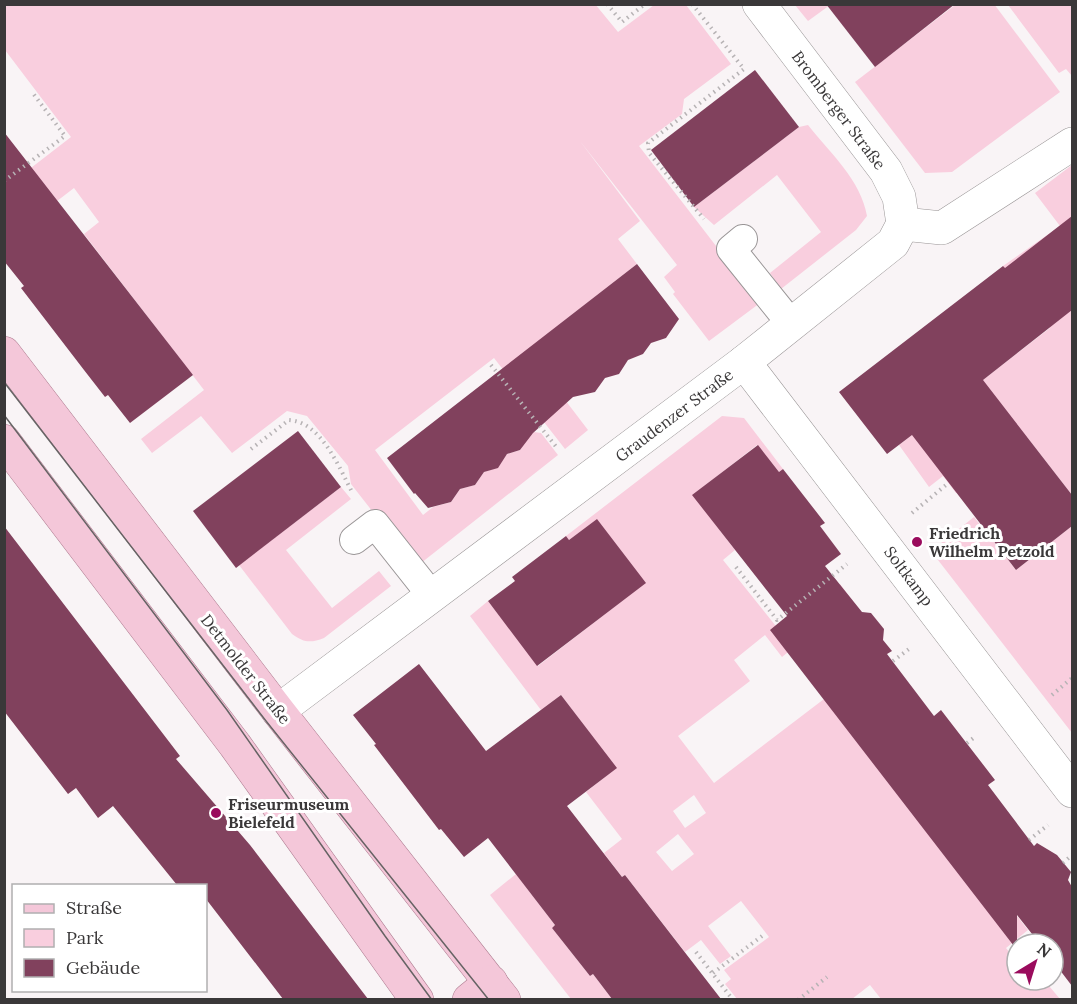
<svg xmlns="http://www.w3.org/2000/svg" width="1077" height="1004" font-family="Lora,serif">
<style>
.green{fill:#f9cede;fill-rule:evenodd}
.building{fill:#81415d}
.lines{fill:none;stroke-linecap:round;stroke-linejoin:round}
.service-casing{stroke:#999596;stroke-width:30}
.minor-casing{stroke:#999596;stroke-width:34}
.primary-casing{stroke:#ae7c90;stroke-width:34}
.path{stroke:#b7b3b5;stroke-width:4;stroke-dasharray:1.5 4.5;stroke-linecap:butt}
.service{stroke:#fff;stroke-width:28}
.minor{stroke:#fff;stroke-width:33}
.primary{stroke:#f4c7d9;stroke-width:33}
.tram{stroke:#666364;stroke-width:1.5}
.poi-dot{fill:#9a0b5d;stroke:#fff;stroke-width:2}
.labels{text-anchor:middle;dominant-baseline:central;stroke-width:6;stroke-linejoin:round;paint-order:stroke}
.street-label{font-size:16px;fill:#3a3839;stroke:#fff}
.poi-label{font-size:16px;font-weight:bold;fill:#3a3839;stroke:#fff;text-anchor:start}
</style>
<rect width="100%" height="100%" fill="#f9f4f6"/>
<g class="green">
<path d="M 595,4 L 618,32 L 654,5 L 686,5 L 731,64 L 684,99 L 682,114 L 639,146 L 760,303 L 709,341 L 673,294 L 675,292 L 664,277 L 677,265 L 580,141 L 640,221 L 618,239 L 637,264 L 527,350 L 588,430 L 565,449 L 494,358 L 375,450 L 423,515 L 433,507 L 451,502 L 460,489 L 475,485 L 484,472 L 498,467 L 507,454 L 520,450 L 528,437 L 534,432 L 541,433 L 558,455 L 416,567 L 351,484 L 348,466 L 307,416 L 287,411 L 232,453 L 201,416 L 152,453 L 141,439 L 204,390 L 84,234 L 99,222 L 74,188 L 5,241 L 5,188 L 71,137 L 5,50 L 5,5 Z"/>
<path d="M 994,4 L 1060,92 L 952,172 L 925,173 L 855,82 L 955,5 Z"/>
<path d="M 795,5 L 830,5 L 808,21 Z"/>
<path d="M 1008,5 L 1072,5 L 1072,76 L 1066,69 L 1059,73 Z"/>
<path d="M 808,125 C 830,153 861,180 867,216 L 856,230 L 781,289 L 770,273 L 821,232 L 777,175 L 714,225 L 694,207 L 799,127 Z"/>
<path d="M 1072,165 L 1072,216 L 1061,226 L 1072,242 L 1072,495 L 1027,437 L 956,493 L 943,476 L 929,487 L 899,445 L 1050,328 L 1003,266 L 1060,226 L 1035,193 Z"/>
<path d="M 722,416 L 744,418 L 783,469 L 779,472 L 757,445 L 693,495 L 735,550 L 723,560 L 779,630 L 840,584 L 852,600 L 782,657 L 765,635 L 734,660 L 750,681 L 678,736 L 714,783 L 824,699 L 992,884 L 1028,930 L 1006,948 L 1017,962 L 1017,980 L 1044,980 L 1060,999 L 881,999 L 870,985 L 852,999 L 737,999 L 725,984 L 731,979 L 724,970 L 769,937 L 741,901 L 708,926 L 731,956 L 720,964 L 701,940 L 685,952 L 625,875 L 622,877 L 604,853 L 622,839 L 586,792 L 616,768 L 561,695 L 541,710 L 470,616 L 488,601 L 538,666 L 645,583 L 597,520 L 569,540 L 566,536 ZM 694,795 L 706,813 L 685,828 L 673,811 ZM 678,834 L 694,854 L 672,871 L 656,852 Z"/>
<path d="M 341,487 L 351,499 L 286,550 L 332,608 L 379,571 L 391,586 L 324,638 C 311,643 304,643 292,634 L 239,565 Z"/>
<path d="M 974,517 L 1016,570 L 1072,526 L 1072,733 L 931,551 Z"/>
<path d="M 516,874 L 555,925 L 552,928 L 590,976 L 593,974 L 612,999 L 571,999 L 490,895 Z"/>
</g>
<g class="building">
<path d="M 826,4 L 955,4 L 875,67 Z"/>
<path d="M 755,70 L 799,127 L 694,207 L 651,150 Z"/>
<path d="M 4,132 L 193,375 L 130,423 L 108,395 L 105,397 L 84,370 L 21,288 L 24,286 L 4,261 Z"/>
<path d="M 1072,216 L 1072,310 L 983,380 L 1072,495 L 1072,526 L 1016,570 L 912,435 L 887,454 L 839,392 L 1003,266 L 1005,268 Z"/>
<path d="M 637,264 L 679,319 L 666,338 L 651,343 L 643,354 L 628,360 L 619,374 L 605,378 L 595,392 L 573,397 L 533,433 L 520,450 L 507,454 L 498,468 L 484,472 L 475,485 L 460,489 L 451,502 L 428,508 L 415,493 L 414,494 L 387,458 Z"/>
<path d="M 298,431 L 341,487 L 236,568 L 193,511 Z"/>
<path d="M 758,445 L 779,472 L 783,469 L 825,523 L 820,526 L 841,554 L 825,566 L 862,612 L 871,613 L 884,629 L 883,640 L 892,651 L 887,654 L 934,716 L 941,710 L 995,780 L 988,785 L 1034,846 L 1037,843 L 1057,855 L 1071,872 L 1068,880 L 1072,887 L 1072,986 L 1053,961 L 1053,944 L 1040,944 L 1017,915 L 1017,950 L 770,630 L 787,616 L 692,495 Z"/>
<path d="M 597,519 L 646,583 L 537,666 L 488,601 L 515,581 L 512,577 L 566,536 L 569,540 Z"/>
<path d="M 4,526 L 180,756 L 176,759 L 250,845 L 368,999 L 283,999 L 206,899 L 206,885 L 177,885 L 113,806 L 98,818 L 76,788 L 68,794 L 4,711 Z"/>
<path d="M 419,664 L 486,751 L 561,695 L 617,768 L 567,806 L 622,877 L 625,875 L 721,999 L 612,999 L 593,974 L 590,976 L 552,928 L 555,925 L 488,838 L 464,857 L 441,829 L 439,830 L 374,745 L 376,744 L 353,715 Z"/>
</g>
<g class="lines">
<g class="service-casing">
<g id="service">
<path d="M 743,239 L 731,249 L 792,325"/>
<path d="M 354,540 L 375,524 L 432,596"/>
</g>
</g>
<g class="minor-casing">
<g id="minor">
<path d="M 759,4 L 886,171 L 899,197 L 903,224"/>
<path d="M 744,362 L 1072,791"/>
<path d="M 278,711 L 744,362 L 893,243 L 903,224 L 942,228 L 1072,144"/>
</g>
</g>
<g class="primary-casing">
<g id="primary">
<path d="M 4,353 L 278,711 L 504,1000"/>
<path d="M 4,441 L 235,745 L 417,1000"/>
<path d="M 469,1000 L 491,982"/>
</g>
</g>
<g class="path">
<path d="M 607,4 L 622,22 L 645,4"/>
<path d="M 692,4 L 744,69 L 648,143 L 649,153 L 704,219"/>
<path d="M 4,181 L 65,136 L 32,92"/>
<path d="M 491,365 L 558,449"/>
<path d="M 251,449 L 289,420 C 321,422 339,467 352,492"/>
<path d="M 912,513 L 946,485"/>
<path d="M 736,567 L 777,620 L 847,564"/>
<path d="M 893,661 L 909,649"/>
<path d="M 1052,695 L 1072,678"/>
<path d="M 967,743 L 976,736"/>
<path d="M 1029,840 L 1048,825"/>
<path d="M 1063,863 L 1072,855"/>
<path d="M 696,952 L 733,1000"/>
<path d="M 713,973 L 762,936"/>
<path d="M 798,1000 L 827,977"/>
</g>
<use href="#service" class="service"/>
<use href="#minor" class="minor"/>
<use href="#primary" class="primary"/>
<g class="tram">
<path d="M 4,382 L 266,721 L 489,1000"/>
<path d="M 4,415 L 227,710 L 385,936 L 432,1000"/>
</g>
</g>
<g class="poi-dot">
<circle cx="917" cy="542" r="6"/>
<circle cx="216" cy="813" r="6"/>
</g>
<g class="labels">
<g class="street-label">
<text transform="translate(839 110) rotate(53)">Bromberger Straße</text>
<text transform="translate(674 415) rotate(-37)">Graudenzer Straße</text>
<text transform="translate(909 576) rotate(53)">Soltkamp</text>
<text transform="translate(246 669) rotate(52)">Detmolder Straße</text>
</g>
<g class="poi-label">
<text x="929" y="533">Friedrich<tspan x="929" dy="18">Wilhelm Petzold</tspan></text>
<text x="228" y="804">Friseurmuseum<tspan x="228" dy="18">Bielefeld</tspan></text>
</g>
</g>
<rect width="1077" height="1004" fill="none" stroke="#3a3839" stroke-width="12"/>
<rect x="12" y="884" width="195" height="108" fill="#ffffff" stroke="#b0afb0" stroke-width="1.5"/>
<rect x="24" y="904" width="30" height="9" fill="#f4c7d9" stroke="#b0afb0" stroke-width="1.5"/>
<text x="66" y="914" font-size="18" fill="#3a3839">Straße</text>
<rect x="24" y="929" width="30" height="18" fill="#f9cede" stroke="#b0afb0" stroke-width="1.5"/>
<text x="66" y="944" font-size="18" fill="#3a3839">Park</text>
<rect x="24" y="959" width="30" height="18" fill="#81415d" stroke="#b0afb0" stroke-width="1.5"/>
<text x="66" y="974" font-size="18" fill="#3a3839">Gebäude</text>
<g transform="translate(1035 962) rotate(38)"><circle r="28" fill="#ffffff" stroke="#b0afb0" stroke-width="1.5"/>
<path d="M0-4.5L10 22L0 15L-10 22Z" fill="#9a0b5d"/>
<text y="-9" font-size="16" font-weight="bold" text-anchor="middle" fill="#3a3839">N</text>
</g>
</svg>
